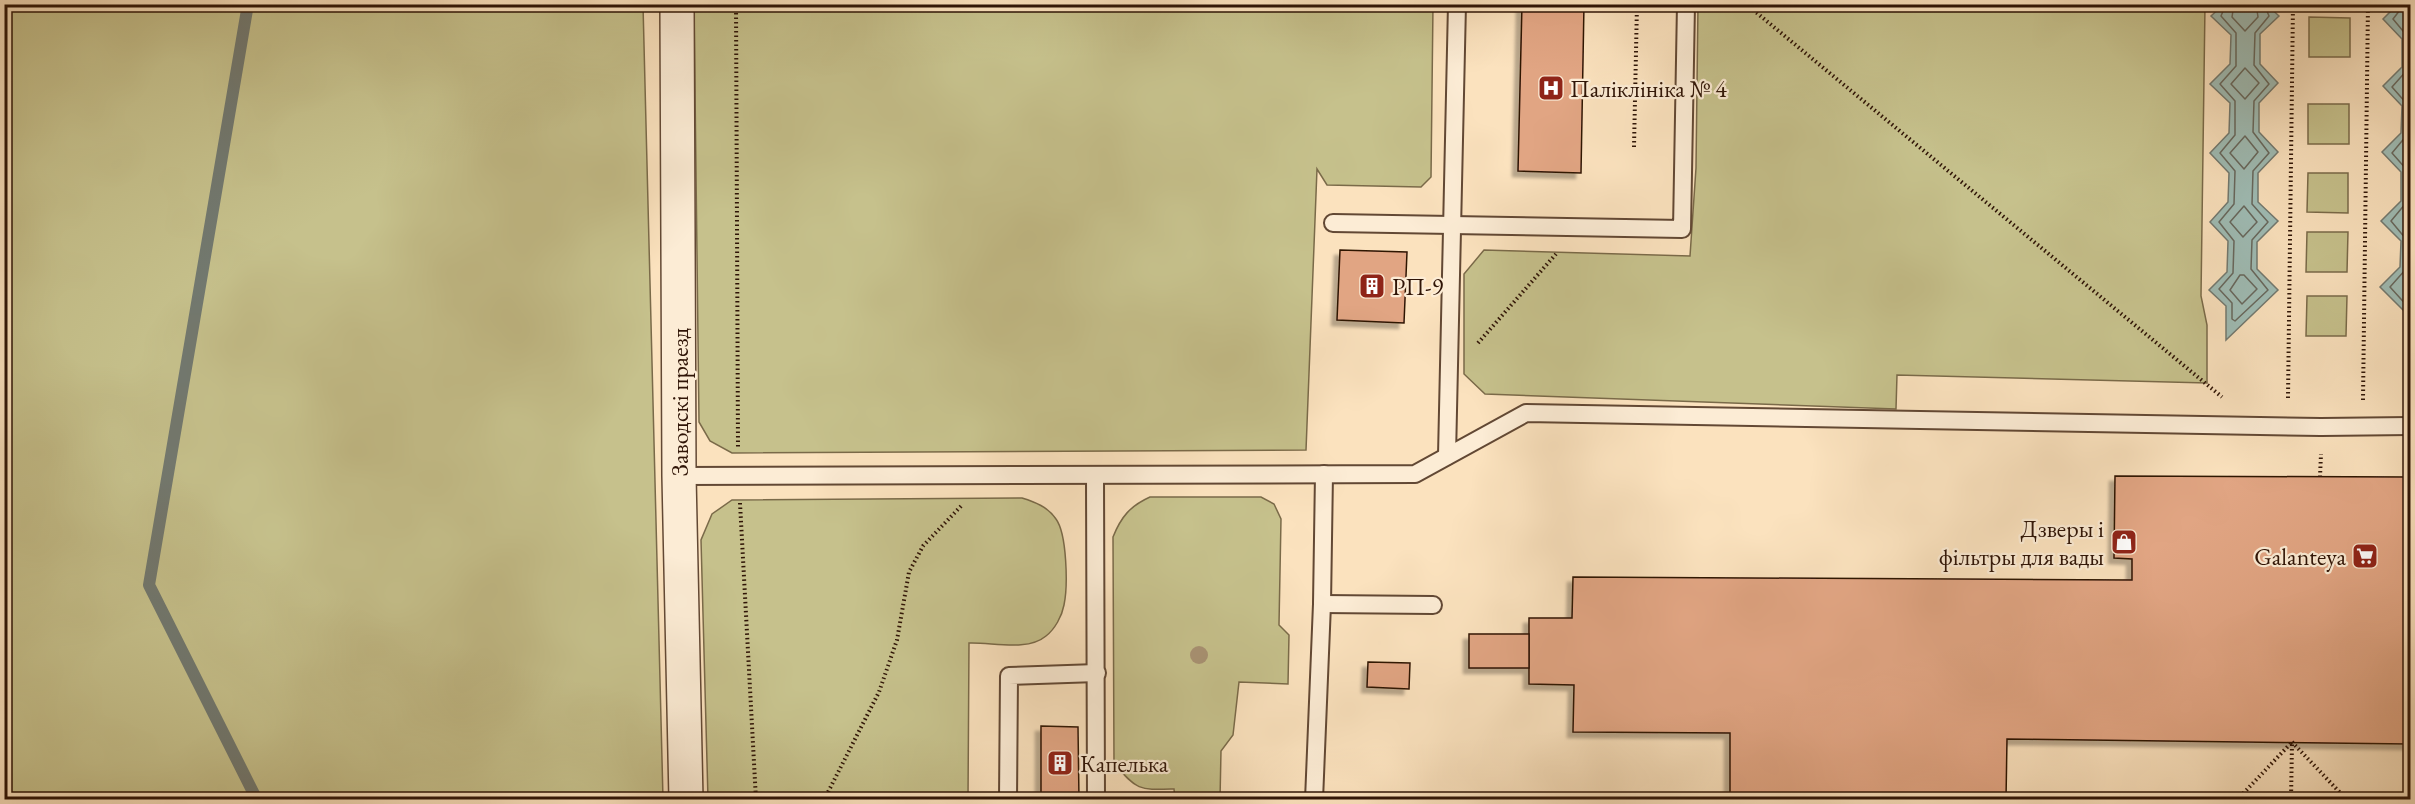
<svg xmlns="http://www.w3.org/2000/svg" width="2415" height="804" font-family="'EB Garamond',serif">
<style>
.green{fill:#c6c18c;stroke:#7a6a49;stroke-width:1.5}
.water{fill:#9fbdb6;stroke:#727970;stroke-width:1.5}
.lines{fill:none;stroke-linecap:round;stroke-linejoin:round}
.shore{stroke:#67685e;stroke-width:1.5}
.stream{stroke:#727970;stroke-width:12}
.building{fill:#e1a583;stroke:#2f1406;stroke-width:1.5;filter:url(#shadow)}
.service-casing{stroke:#624834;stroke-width:20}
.tertiary-casing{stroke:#624834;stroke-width:36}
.path{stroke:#2f1406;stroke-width:4;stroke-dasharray:1.5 3;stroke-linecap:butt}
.service{stroke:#fcecd5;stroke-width:16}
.tertiary{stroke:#fcecd5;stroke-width:33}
.tree{fill:#a89273}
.labels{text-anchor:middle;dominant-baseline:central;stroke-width:4.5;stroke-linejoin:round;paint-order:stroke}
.poi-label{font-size:24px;fill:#2f1406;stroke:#fcecd5;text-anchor:start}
.street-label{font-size:24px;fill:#2f1406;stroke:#fcecd5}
</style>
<defs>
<filter id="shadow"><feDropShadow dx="-5.5" dy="5.5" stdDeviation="1.5" flood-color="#0004"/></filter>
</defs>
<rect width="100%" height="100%" fill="#fbe2be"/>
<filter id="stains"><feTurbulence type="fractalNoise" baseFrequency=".00333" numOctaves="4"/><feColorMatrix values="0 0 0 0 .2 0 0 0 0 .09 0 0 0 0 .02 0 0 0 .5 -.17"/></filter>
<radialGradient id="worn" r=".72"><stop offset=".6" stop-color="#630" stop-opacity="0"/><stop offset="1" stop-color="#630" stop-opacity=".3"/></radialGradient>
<g class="green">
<path d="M 4,5 L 643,5 L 663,799 L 5,799 Z"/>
<path d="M 694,5 L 1433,5 L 1431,177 L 1421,187 L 1327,185 L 1317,169 L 1306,450 L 732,453 L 710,441 L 699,422 Z"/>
<path d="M 1698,5 L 2205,5 L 2201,296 L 2207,325 L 2207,383 L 1897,375 L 1896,409 L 1485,394 L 1464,374 L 1464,274 L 1484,250 L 1690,256 L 1696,168 Z"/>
<path d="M 2309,17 L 2350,18 L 2350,57 L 2309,57 Z"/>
<rect x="2308" y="104" width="41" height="40"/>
<path d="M 2308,173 L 2348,173 L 2348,213 L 2307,212 Z"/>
<path d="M 2307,232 L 2348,232 L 2347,272 L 2306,272 Z"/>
<path d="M 2307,296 L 2347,296 L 2346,336 L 2306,336 Z"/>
<path d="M 1150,497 L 1261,497 L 1274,504 L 1281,519 L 1279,625 L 1289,635 L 1288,684 L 1239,682 L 1233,735 L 1221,751 L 1220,799 L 1175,799 L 1174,789 C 1140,790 1137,791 1114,763 L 1113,537 C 1121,517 1130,506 1150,497 Z"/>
<path d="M 1022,498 C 1035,502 1048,507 1056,519 C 1067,534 1068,586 1064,605 C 1062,616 1055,629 1046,636 C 1027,652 992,642 969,643 L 968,799 L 708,799 L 701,540 L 712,514 L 732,500 Z"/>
</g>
<g class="water">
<path d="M 2398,4 L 2410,5 L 2410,317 L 2380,287 L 2400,267 L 2401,241 L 2381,221 L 2401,201 L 2401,172 L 2382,152 L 2401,133 L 2402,106 L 2383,86 L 2402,67 L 2402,39 L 2383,19 Z"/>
<path d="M 2223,5 L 2267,5 L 2279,16 L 2260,34 L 2260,64 L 2278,83 L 2259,103 L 2259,132 L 2278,152 L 2258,173 L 2258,202 L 2278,221 L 2257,242 L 2257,269 L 2278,290 L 2226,340 L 2226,306 L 2209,290 L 2227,272 L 2228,241 L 2210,222 L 2228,202 L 2229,173 L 2210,153 L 2229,133 L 2230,103 L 2210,84 L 2230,64 L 2231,35 L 2211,16 Z"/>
</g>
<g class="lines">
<g class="shore">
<path d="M 2226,4 L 2221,16 L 2236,33 L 2236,66 L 2220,84 L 2235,101 L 2235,135 L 2220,153 L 2235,171 L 2234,204 L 2219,222 L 2234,241 L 2233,273 L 2219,289 L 2232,303 L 2232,319 L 2235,321 L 2268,290 L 2251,269 L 2252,240 L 2268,222 L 2252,204 L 2253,171 L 2269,153 L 2253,132 L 2254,101 L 2269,84 L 2254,65 L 2255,33 L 2269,16 L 2264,4"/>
<path d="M 2234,4 L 2232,17 L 2245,31 L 2258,17 L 2256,4"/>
<path d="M 2401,4 L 2400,10 L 2393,19 L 2408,37 L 2408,69 L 2392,87 L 2407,104 L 2407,135 L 2392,153 L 2407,170 L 2406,203 L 2391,221 L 2406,239 L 2406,269 L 2390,287 L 2410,309"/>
<path d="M 2245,68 L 2259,83 L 2245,99 L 2231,84 Z"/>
<path d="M 2245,136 L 2258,152 L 2244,169 L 2230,153 Z"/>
<path d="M 2244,206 L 2257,222 L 2243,237 L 2230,222 Z"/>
<path d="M 2240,275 L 2244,275 L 2257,289 L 2242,304 L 2230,290 Z"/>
</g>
<path class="stream" d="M 248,4 L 149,585 L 257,800"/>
</g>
<g class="building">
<path d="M 1522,4 L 1584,4 L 1581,173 L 1518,171 Z"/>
<path d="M 1340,250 L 1407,252 L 1404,323 L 1337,320 Z"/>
<path d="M 2115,476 L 2410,477 L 2410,744 L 2007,739 L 2006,800 L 1730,800 L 1730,733 L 1573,732 L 1574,685 L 1529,684 L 1529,618 L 1572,618 L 1573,577 L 2132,580 L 2132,559 L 2114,558 Z"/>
<rect x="1469" y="634" width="60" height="34"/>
<path d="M 1368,662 L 1410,663 L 1409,689 L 1367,687 Z"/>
<path d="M 1041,726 L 1078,727 L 1079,800 L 1041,800 Z"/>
</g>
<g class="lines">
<g class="service-casing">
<g id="service">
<path d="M 1333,223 L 1682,229 L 1686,4"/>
<path d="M 1447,456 L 1457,4"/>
<path d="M 1095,475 L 1096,800"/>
<path d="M 679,476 L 1415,474 L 1526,413 L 2321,427 L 2410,426"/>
<path d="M 1322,604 L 1433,605"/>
<path d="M 1008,800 L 1009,676 L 1097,673"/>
<path d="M 1314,800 L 1322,604 L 1324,474"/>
</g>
</g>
<g class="tertiary-casing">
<path id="tertiary" d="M 677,4 L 679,476 L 686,800"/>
</g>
<g class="path">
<path d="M 736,4 L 738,448"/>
<path d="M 1746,4 L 2222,397"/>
<path d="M 1634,147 L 1637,4"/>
<path d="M 1478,343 L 1556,254"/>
<path d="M 2288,398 L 2293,4"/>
<path d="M 2363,400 L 2368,4"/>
<path d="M 2320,477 L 2321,454"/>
<path d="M 740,503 L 756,800"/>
<path d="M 2292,742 L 2347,800"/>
<path d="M 824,800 L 879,692 L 897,640 L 909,572 L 923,546 L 963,504"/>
<path d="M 2237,800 L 2292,742"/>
<path d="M 2291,800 L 2292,743"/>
</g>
<use href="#service" class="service"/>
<use href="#tertiary" class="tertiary"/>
</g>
<circle class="tree" cx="1199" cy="655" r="9"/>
<defs>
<g id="hospital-square" transform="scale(1.35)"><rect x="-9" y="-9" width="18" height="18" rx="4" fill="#8f2418" stroke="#fcecd5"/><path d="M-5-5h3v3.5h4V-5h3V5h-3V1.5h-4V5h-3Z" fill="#fff"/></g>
<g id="building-square" transform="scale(1.35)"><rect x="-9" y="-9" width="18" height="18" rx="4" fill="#8f2418" stroke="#fcecd5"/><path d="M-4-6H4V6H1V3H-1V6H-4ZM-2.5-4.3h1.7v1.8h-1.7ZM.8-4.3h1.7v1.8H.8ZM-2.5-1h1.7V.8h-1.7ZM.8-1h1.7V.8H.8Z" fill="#fff"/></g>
<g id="shop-square" transform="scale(1.35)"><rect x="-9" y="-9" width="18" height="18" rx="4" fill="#8f2418" stroke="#fcecd5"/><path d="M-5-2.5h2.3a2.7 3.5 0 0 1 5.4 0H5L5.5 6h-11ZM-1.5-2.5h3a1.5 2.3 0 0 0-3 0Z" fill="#fff"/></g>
<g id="supermarket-square" transform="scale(1.35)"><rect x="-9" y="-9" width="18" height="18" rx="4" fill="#8f2418" stroke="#fcecd5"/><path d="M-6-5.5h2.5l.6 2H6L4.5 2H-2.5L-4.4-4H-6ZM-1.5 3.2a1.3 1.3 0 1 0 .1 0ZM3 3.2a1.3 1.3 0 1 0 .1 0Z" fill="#fff"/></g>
</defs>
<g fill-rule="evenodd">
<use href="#hospital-square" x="1551" y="88"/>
<use href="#building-square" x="1372" y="286"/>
<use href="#shop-square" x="2124" y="542"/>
<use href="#supermarket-square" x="2365" y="556"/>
<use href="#building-square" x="1060" y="763"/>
</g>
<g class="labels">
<g class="poi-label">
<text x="1570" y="88">Паліклініка № 4</text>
<text x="1392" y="286">РП-9</text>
<text x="2104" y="528" text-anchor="end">Дзверы і<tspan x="2104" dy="28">фільтры для вады</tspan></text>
<text x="2346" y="556" text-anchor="end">Galanteya</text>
<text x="1080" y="763">Капелька</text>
</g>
<g class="street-label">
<text transform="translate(679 402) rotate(-90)">Заводскі праезд</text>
</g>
</g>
<rect width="2415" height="804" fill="none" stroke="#fbe2be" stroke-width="24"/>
<rect x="6" y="6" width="2403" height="792" fill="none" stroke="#2f1406" stroke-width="3"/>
<rect x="12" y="12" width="2391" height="780" fill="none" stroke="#2f1406" stroke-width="1.5"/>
<rect width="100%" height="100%" filter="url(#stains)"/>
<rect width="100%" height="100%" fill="url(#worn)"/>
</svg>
